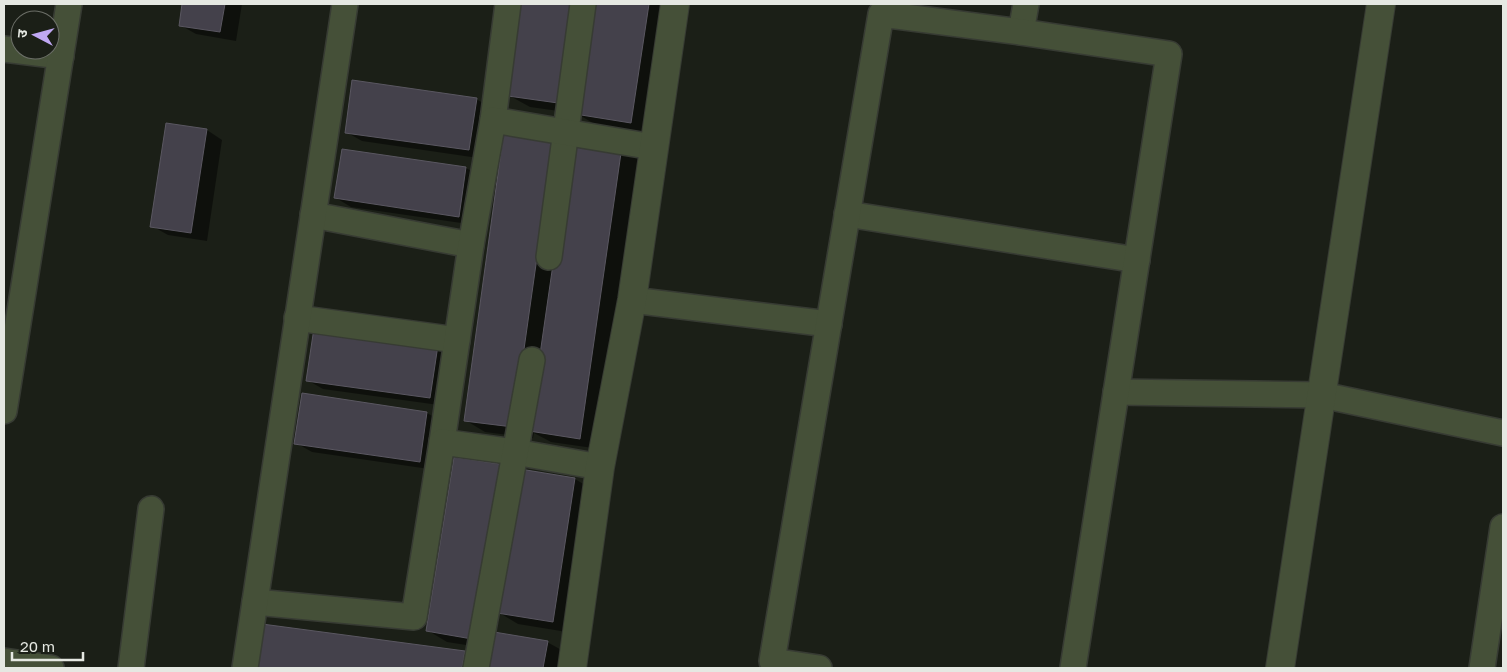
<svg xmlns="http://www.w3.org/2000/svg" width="1507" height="672" font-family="'Golos Text','Noto Sans Devanagari',sans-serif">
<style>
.shadow{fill:#0007}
.building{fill:#44414b;stroke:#5a5761}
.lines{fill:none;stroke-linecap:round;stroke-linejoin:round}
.minor-casing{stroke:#373b33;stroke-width:28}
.tertiary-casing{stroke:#373b33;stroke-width:30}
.minor{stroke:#455038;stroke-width:25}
.tertiary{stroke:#455038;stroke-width:28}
</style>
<rect width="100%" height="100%" fill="#1b1f17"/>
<g class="shadow">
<path d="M 183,4 L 242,4 L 236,41 L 196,34 L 180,25 Z"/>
<path d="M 523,4 L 671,4 L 651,134 L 596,125 L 553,99 L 552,101 L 573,113 L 530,107 L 510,96 Z"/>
<path d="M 476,99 L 492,108 L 485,159 L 362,141 L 346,132 Z"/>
<path d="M 207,130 L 222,140 L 207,241 L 168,235 L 152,226 Z"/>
<path d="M 505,132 L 622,147 L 642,159 L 600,449 L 551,442 L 534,433 L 533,438 L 485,432 L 465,420 Z"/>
<path d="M 343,150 L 466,168 L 482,177 L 475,225 L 351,207 L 336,198 Z"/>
<path d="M 437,347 L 453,356 L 446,406 L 323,389 L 307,380 Z"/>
<path d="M 427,413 L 443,422 L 436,470 L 312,452 L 296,443 Z"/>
<path d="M 455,458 L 500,465 L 520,477 L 575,479 L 595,491 L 573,633 L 518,624 L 498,612 L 494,634 L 547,642 L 567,653 L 565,668 L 490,668 L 492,649 L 447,642 L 427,630 Z"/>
<path d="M 263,625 L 464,652 L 484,663 L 484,668 L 257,668 Z"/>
</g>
<g class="building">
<path d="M 182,4 L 225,4 L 220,32 L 179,26 Z"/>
<path d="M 521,4 L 572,4 L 558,103 L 508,96 Z"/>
<path d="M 592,4 L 649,4 L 631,123 L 575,114 Z"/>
<path d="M 352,80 L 477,98 L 469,150 L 345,133 Z"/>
<path d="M 166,123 L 207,129 L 191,233 L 150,227 Z"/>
<path d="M 504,130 L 554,137 L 513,427 L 464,421 Z"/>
<path d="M 571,139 L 622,146 L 580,439 L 529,431 Z"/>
<path d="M 342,149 L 466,167 L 459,217 L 334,198 Z"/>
<path d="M 314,328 L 438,345 L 430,398 L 306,381 Z"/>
<path d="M 302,393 L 427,412 L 420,462 L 294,444 Z"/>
<path d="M 454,457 L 500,464 L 472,639 L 426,631 Z"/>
<path d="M 520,469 L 575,478 L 553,622 L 497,613 Z"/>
<path d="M 262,624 L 465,651 L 462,668 L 256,668 Z"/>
<path d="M 494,632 L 548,641 L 543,668 L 488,668 Z"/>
</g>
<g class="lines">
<g class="minor-casing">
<g id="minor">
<path d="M 1021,32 L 1026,4"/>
<path d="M 4,49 L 61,56"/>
<path d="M 493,120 L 508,4"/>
<path d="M 847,214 L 1137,260"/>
<path d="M 313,215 L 471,245"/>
<path d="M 549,257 L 583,4"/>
<path d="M 632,300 L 829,324"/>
<path d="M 297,318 L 457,340"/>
<path d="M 1116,392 L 1322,395 L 1503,433"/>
<path d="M 4,411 L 69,4"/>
<path d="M 442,442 L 471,245 L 493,120 L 653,147"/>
<path d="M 255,602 L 414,617 L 442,442 L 515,452 L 600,467"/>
<path d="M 4,661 L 51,668"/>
<path d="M 131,668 L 151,509"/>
<path d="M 245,668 L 345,4"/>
<path d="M 476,668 L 532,360"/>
<path d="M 819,668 L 772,661 L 881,14 L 1021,32 L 1169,54 L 1073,668"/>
<path d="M 1482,668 L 1503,527"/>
</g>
</g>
<g class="tertiary-casing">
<g id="tertiary">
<path d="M 572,668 L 600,467 L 632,300 L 675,4"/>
<path d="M 1280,668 L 1381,4"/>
</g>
</g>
<use href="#minor" class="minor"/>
<use href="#tertiary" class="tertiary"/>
</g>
<rect width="1507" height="672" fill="none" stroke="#e5e8e2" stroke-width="10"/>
<g transform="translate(35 35) rotate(276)"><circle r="24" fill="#1b1f17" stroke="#6c6f68"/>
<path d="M0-4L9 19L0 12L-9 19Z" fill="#c0a8f3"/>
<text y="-8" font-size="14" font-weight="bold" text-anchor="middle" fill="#e5e8e2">उ</text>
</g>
<path d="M12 652v8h71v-8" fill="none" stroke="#e5e8e2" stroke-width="2.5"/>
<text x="20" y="652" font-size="15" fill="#e5e8e2" stroke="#1b1f17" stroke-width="4" paint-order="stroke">20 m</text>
</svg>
